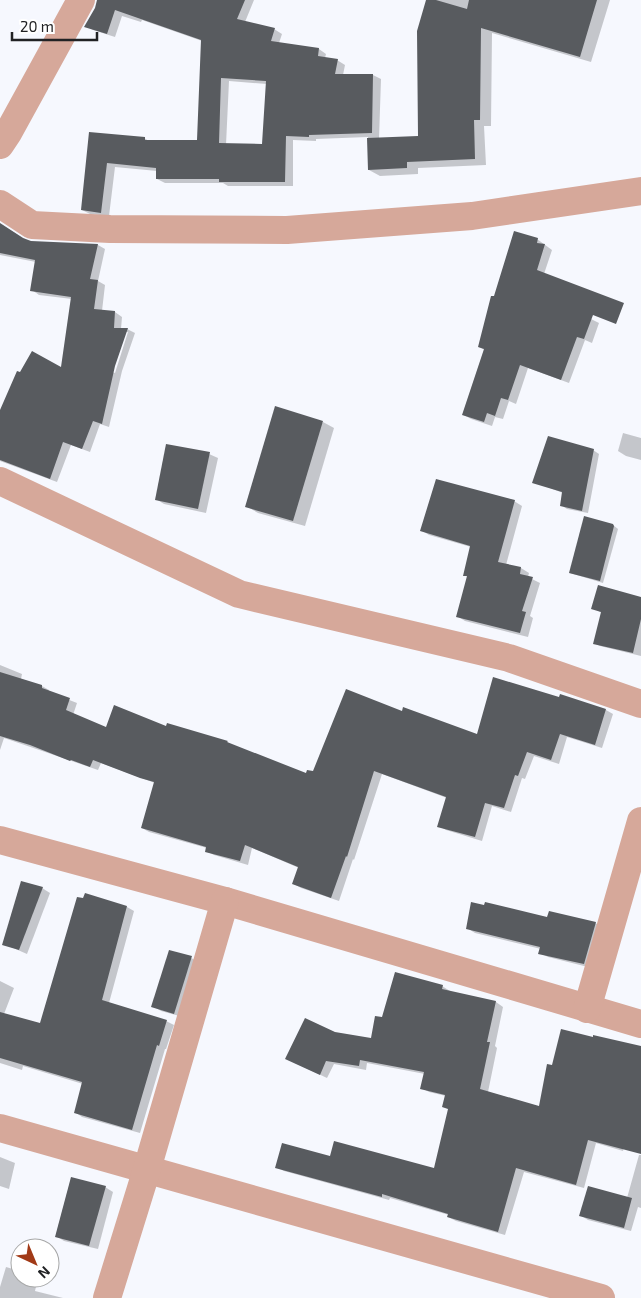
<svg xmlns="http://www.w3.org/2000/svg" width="641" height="1298" font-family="'Exo 2',sans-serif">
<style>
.shadow{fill:#0003;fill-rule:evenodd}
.building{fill:#585b5f;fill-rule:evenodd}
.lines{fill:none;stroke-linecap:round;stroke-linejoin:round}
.street{stroke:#d6a89a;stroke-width:28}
</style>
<rect width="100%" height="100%" fill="#f6f8fe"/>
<g class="shadow">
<path d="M 98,0 L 254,0 L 245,22 L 274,29 L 282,34 L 279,43 L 319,49 L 326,54 L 325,58 L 337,60 L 345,65 L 343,75 L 373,75 L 381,79 L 379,139 L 419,137 L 427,0 L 610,0 L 591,62 L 492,33 L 491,126 L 484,126 L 486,165 L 418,168 L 418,174 L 380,176 L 369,170 L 368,137 L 316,139 L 316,141 L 293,140 L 293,186 L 228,186 L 223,183 L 165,183 L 157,179 L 157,171 L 115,167 L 109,216 L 90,214 L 82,210 L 90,133 L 144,138 L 149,141 L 198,141 L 202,41 L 142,20 L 141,22 L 122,16 L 115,37 L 93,30 L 86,26 L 96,8 ZM 229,81 L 267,84 L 263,145 L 226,145 Z"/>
<path d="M 0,224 L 30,242 L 98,245 L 105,249 L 98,281 L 105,285 L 102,311 L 115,312 L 122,317 L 121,329 L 127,329 L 135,333 L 122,371 L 109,427 L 100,424 L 90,452 L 71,445 L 57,482 L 0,461 L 0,414 L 62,369 L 72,299 L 39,295 L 32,290 L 36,262 L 0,255 ZM 125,332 L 128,332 L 115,373 L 112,372 Z"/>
<path d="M 537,239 L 552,250 L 544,274 L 591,319 L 599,323 L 592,343 L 585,340 L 569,383 L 528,368 L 516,404 L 509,401 L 503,419 L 495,417 L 492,426 L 471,419 L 464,415 L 485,350 L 479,347 L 495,298 Z"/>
<path d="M 323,422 L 334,428 L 305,526 L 258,513 L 246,506 Z"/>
<path d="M 623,433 L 641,438 L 641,460 L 626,456 L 618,451 Z"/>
<path d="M 593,450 L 599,454 L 588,513 L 567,509 L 561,505 L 563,493 L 534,482 Z"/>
<path d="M 209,454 L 218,458 L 206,513 L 164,504 L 156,499 Z"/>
<path d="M 514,501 L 522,506 L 506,565 L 521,568 L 529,573 L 528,577 L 540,583 L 530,616 L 533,618 L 528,637 L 465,621 L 457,616 L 468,577 L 464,575 L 471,547 L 429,535 L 421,530 Z"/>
<path d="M 613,525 L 618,529 L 603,583 L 570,573 Z"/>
<path d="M 641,598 L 641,656 L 600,646 L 594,643 L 602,613 L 593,608 Z"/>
<path d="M 0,665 L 22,674 L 21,679 L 42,686 L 49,690 L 49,692 L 77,703 L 73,715 L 106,728 L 167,727 L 168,725 L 227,742 L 234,746 L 307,775 L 313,773 L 402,712 L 477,735 L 560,698 L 606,710 L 613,714 L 602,748 L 567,737 L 559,764 L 534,756 L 525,779 L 522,778 L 511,812 L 492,806 L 482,841 L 446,830 L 439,826 L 447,798 L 382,774 L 354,860 L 353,859 L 339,901 L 301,888 L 294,884 L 299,868 L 252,848 L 248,865 L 214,855 L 206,851 L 207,848 L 149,832 L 142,828 L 155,783 L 101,763 L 98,770 L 4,738 L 0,750 Z"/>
<path d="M 42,888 L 50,893 L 27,954 L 4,944 Z"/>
<path d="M 86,895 L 127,907 L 134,911 L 109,1003 L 166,1021 L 174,1025 L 166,1049 L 165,1049 L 140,1133 L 82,1117 L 75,1112 L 83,1084 L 23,1066 L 22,1070 L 0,1063 L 0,981 L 14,988 L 4,1014 L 41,1024 Z"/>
<path d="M 548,919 L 595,923 L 603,927 L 592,968 L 548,957 L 540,953 L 541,949 L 475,933 L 467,928 Z"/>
<path d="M 191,958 L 199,962 L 183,1017 L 161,1011 L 153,1006 Z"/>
<path d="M 442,986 L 450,991 L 449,992 L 496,1002 L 503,1007 L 495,1046 L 497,1048 L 488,1092 L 540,1107 L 641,1048 L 641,1082 L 623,1151 L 596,1143 L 584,1188 L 524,1172 L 505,1235 L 456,1221 L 448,1217 L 449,1215 L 390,1198 L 389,1200 L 284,1171 L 276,1167 L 330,1158 L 435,1170 L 449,1109 L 446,1096 L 429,1092 L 422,1088 L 425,1074 L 367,1063 L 366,1070 L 334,1064 L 327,1078 L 295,1063 L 334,1033 L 372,1039 L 383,1019 Z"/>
<path d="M 639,1155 L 641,1155 L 641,1208 L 638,1207 L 631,1231 L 588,1220 L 580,1215 L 627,1198 Z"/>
<path d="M 0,1157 L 15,1163 L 9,1189 L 0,1186 Z"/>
<path d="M 105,1187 L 113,1192 L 98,1249 L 64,1241 L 56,1236 Z"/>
<path d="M 6,1267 L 20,1271 L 20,1278 L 38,1278 L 35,1291 L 63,1298 L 0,1298 L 0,1287 Z"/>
</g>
<g class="building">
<path d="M 97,0 L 245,0 L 237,19 L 275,28 L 271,41 L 319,48 L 318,56 L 338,59 L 335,74 L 373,74 L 372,133 L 309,135 L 309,137 L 286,136 L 285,182 L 219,182 L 219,179 L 156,179 L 156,168 L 107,163 L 101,213 L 81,210 L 89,132 L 145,137 L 145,140 L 197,140 L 201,40 L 115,10 L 107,34 L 84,27 L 95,8 ZM 221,78 L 266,81 L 262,144 L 219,143 Z"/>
<path d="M 426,0 L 436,0 L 467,9 L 469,0 L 597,0 L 580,57 L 481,28 L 480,120 L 474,120 L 475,159 L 407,162 L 407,168 L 368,170 L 367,138 L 418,136 L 417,31 Z"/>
<path d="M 0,223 L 23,238 L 31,241 L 98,244 L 90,279 L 98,280 L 94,309 L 115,311 L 114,328 L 128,328 L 115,366 L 102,424 L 93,421 L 82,449 L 63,442 L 50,479 L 0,460 L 0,410 L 17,371 L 20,372 L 32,351 L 61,367 L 71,297 L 30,291 L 35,260 L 0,253 Z"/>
<path d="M 514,231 L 538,238 L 537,243 L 545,244 L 537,270 L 624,303 L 616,324 L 593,315 L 584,339 L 577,337 L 561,380 L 520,365 L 508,400 L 501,398 L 495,416 L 487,413 L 484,422 L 462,415 L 484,349 L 478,347 L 491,296 L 494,296 Z"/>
<path d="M 275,406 L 323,421 L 293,521 L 245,507 Z"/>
<path d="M 548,436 L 594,449 L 582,511 L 560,506 L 562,492 L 532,483 Z"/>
<path d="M 166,444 L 210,452 L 198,509 L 155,500 Z"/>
<path d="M 436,479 L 515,500 L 498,562 L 521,567 L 520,574 L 533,577 L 522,611 L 526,612 L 520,633 L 456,617 L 467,576 L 463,576 L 470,546 L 420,531 Z"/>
<path d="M 584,516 L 613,524 L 614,526 L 600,581 L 569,573 Z"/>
<path d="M 598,585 L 641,597 L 641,619 L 633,653 L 593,644 L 601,612 L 591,609 Z"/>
<path d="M 0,672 L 42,685 L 42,688 L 70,698 L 66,710 L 106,727 L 114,705 L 166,726 L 167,723 L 228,741 L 227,742 L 306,773 L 307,770 L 313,771 L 346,689 L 402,711 L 403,707 L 477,734 L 493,677 L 559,697 L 560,694 L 606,709 L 595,745 L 560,734 L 551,760 L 527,752 L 518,776 L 515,775 L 504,808 L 485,803 L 475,837 L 437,827 L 446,797 L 374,771 L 347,857 L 346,856 L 331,898 L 292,884 L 298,867 L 245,845 L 240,861 L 205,852 L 206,847 L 141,828 L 154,782 L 140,778 L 93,760 L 90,767 L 71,760 L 70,761 L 30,745 L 0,736 Z"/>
<path d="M 21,881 L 43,887 L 19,950 L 2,945 Z"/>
<path d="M 85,893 L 127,906 L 102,1000 L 167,1020 L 159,1046 L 157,1045 L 132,1130 L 74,1113 L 82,1082 L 0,1058 L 0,1012 L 40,1023 L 77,897 L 83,898 Z"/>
<path d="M 471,902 L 484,905 L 485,902 L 547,917 L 549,911 L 596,922 L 584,964 L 538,954 L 540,947 L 466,929 Z"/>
<path d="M 169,950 L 192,956 L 174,1014 L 151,1007 Z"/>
<path d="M 395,972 L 443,985 L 442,989 L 496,1001 L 487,1042 L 490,1042 L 480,1089 L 539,1106 L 547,1064 L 552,1065 L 561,1029 L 593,1037 L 593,1035 L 641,1046 L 641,1154 L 588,1140 L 576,1185 L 516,1168 L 498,1232 L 447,1217 L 448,1214 L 382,1194 L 382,1197 L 275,1168 L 282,1143 L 330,1156 L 334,1141 L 434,1168 L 448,1109 L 442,1107 L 445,1095 L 420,1089 L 424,1072 L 360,1060 L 359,1066 L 326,1061 L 320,1075 L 285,1059 L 305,1018 L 335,1032 L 371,1038 L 375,1016 L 382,1017 Z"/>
<path d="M 71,1177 L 106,1186 L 89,1246 L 55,1237 Z"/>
<path d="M 588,1186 L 632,1198 L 624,1228 L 579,1216 Z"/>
</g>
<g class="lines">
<g class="street">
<path d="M 0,145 L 8,133 L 81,0"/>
<path d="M 0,204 L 32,225 L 110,229 L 287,230 L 472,216 L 641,191"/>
<path d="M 0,481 L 239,594 L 509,658 L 641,704"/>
<path d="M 0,840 L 225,901 L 641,1024"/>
<path d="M 587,1009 L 641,821"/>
<path d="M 0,1128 L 601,1298"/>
<path d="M 107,1298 L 147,1169 L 225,901"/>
</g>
</g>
<g transform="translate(35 1263) rotate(136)"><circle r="24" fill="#ffffff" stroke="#a6a7a7"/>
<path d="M0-4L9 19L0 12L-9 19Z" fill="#a13a17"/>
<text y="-8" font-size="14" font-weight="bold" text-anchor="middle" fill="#212224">N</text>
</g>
<path d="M12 32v8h85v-8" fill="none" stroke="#212224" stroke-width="2.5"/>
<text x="20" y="32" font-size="15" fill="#212224" stroke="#ffffff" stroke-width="4" paint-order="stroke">20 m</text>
</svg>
